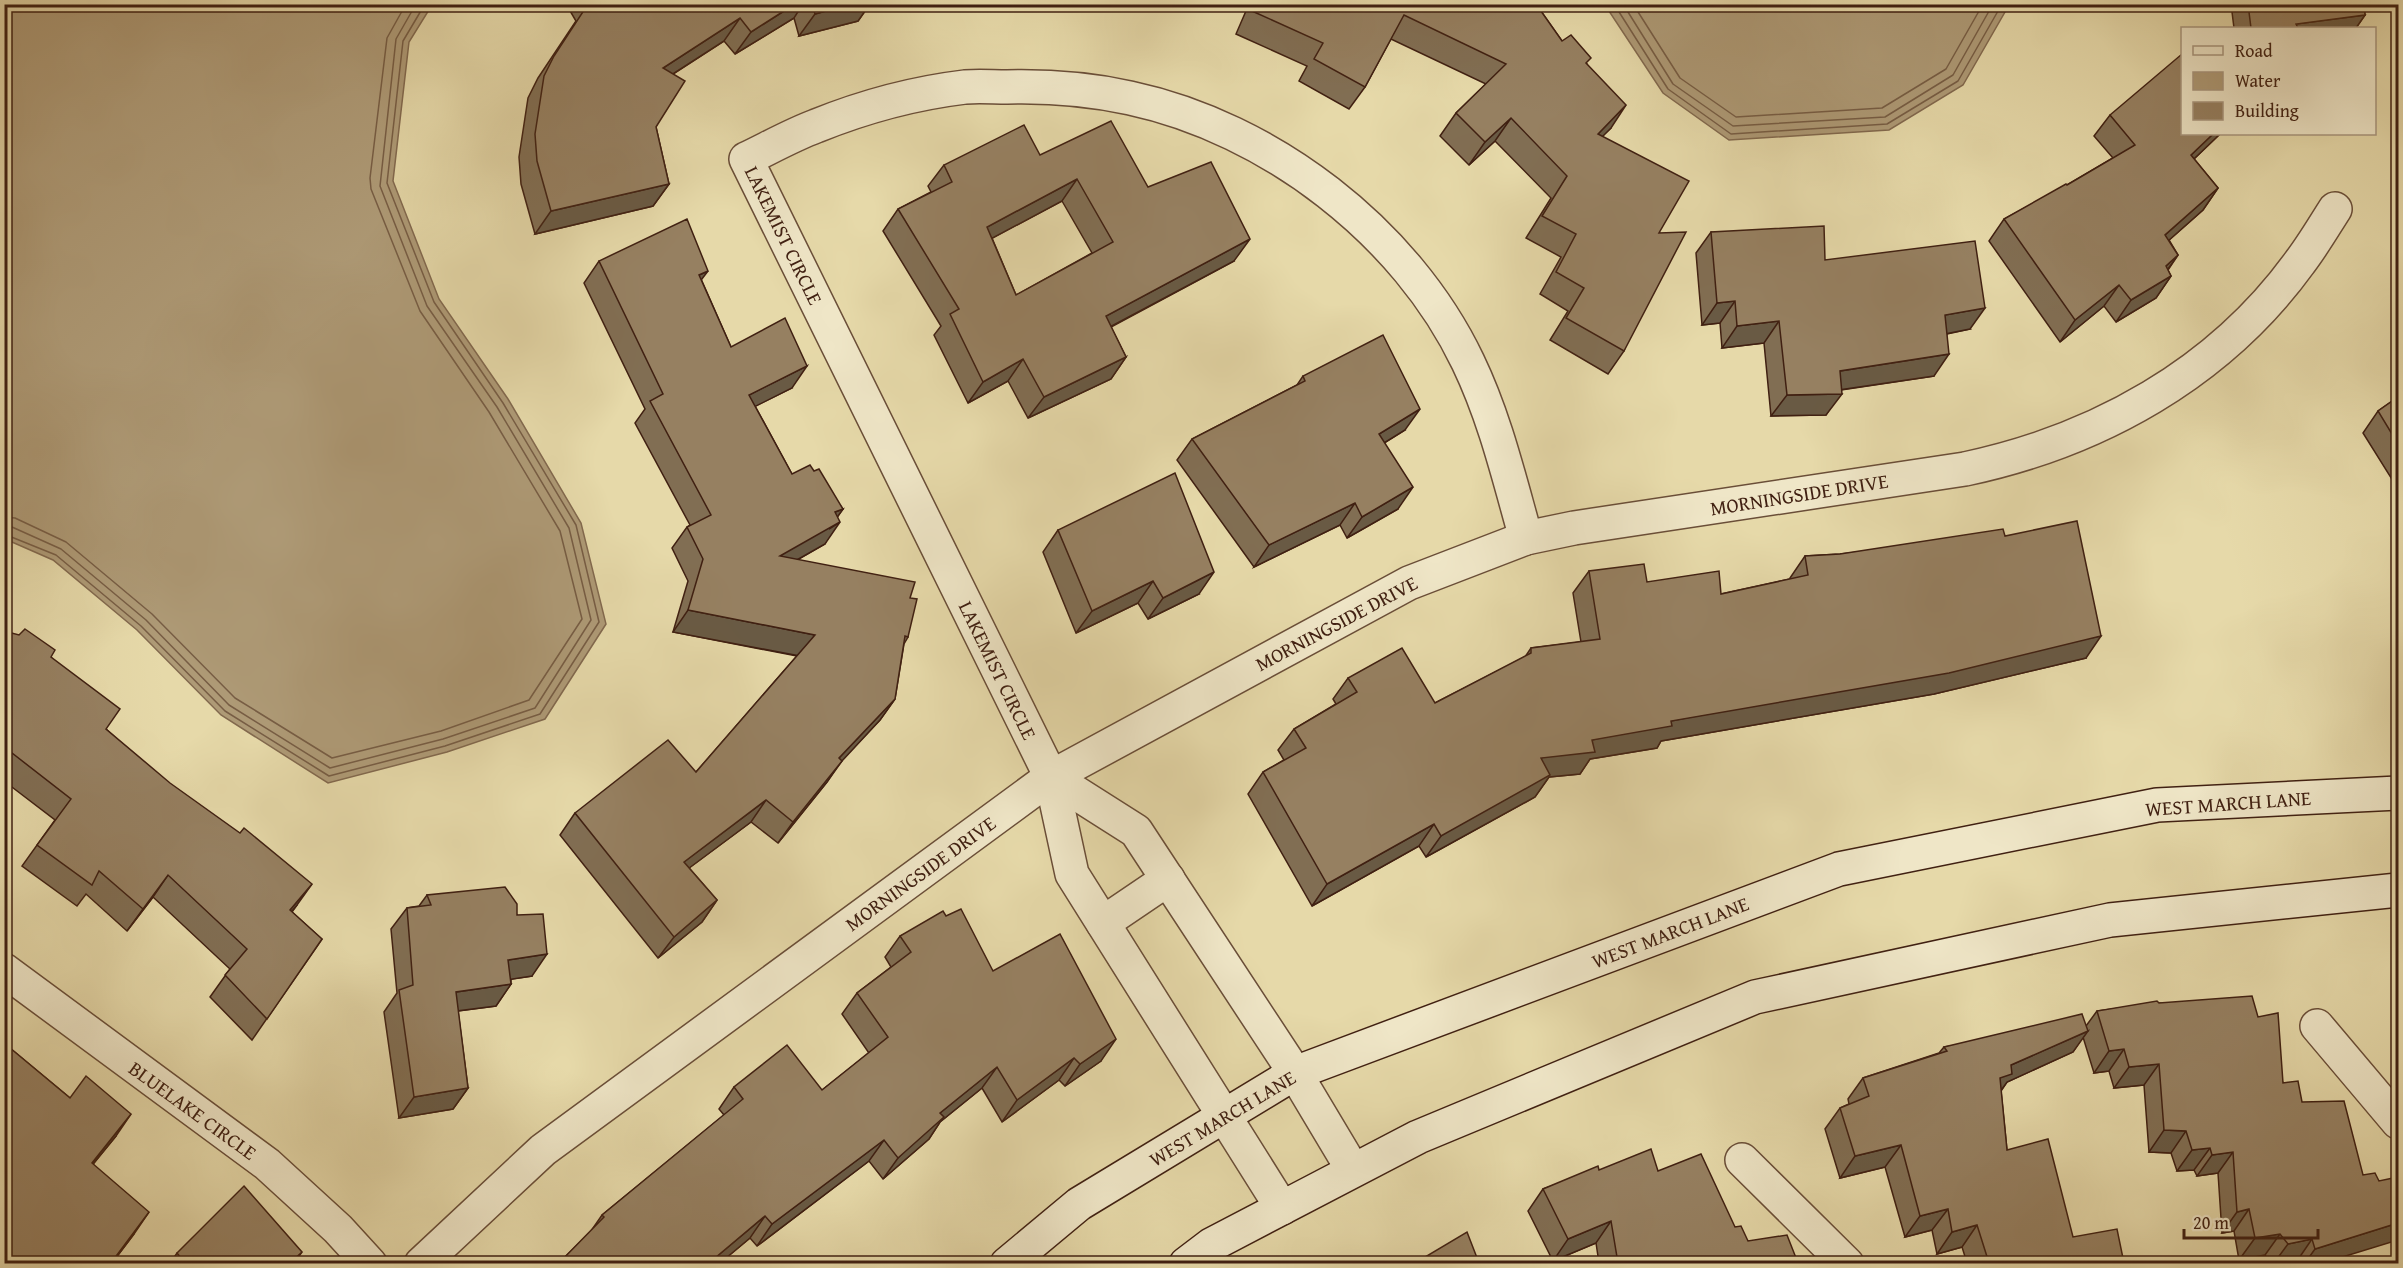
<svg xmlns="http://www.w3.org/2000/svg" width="2403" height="1268" font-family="'Gentium Book Plus',serif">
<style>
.water{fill:#ae9a76;stroke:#82694e;stroke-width:1.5}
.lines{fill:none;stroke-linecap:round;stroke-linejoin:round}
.shore{stroke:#775d44;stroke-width:1.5}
.minor-casing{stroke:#6a4e38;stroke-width:36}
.secondary-casing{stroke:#402012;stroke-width:36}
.minor{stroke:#efe6c7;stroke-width:33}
.secondary{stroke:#efe6c7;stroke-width:33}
.wall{fill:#816e53;stroke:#402012;stroke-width:1.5;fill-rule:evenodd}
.shaded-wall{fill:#695a44;stroke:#402012;stroke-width:1.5}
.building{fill:#968061;stroke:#402012;stroke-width:1.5;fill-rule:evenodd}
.labels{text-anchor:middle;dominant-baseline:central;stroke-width:6;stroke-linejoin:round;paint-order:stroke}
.street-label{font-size:20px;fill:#402012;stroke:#efe6c7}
</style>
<rect width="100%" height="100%" fill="#e6d9a9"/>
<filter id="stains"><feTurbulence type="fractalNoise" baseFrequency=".00333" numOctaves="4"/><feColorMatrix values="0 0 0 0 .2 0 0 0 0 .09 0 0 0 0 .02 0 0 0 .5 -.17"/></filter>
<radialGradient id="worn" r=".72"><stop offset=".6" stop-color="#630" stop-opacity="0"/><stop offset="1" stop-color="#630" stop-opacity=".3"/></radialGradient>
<g class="water">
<path d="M 5,4 L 432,5 L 409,42 L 393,181 L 439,299 L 508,399 L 581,523 L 606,624 L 545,719 L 447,752 L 328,783 L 221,715 L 137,630 L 53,560 L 5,539 Z"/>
<path d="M 1605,5 L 2009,5 L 1963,85 L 1889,130 L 1729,140 L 1663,93 Z"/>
</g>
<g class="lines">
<g class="shore">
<path d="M 1614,4 L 1668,89 L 1731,134 L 1887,124 L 1958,81 L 2002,4"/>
<path d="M 1623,4 L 1673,84 L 1733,126 L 1885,117 L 1953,75 L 1993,4"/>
<path d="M 1633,4 L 1680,78 L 1736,117 L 1882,108 L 1946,69 L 1983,4"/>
<path d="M 4,517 L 15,518 L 66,542 L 152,614 L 235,698 L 332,758 L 441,731 L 529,700 L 582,619 L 560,531 L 489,412 L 420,311 L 371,189 L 370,178 L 387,38 L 406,4"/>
<path d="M 4,526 L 12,527 L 61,549 L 146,620 L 229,705 L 330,768 L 443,739 L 535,708 L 591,620 L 569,528 L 497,407 L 427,306 L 380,186 L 396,39 L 416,4"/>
<path d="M 4,534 L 56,555 L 141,626 L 225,711 L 329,776 L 445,746 L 540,714 L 599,622 L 576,525 L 503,403 L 434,302 L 387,183 L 403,41 L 425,4"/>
</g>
<g class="minor-casing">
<g id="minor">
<path d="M 1051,777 L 1136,831 L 1295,1073 L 1353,1170"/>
<path d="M 1103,923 L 1168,879"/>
<path d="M 4,970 L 267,1164 L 338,1229 L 370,1264"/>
<path d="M 2317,1026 L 2398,1122"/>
<path d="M 1742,1160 L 1847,1264"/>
<path d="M 1282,1208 L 1072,874 L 1051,777 L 746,159 C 769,148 792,135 816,126 C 863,107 915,93 965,87 C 979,86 993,87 1007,87 C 1048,86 1089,89 1130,98 C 1270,128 1406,232 1468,362 C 1495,418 1509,478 1526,538"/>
<path d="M 421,1264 L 543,1150 L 1051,777 L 1409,583 L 1526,538 L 1574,528 L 1965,469 C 2097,441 2219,374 2300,262 C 2313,245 2324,226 2335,209"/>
</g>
</g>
<g class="secondary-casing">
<g id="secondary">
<path d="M 1007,1264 L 1079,1204 L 1295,1073 L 1839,869 L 2157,805 L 2398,793"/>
<path d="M 1186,1264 L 1211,1245 L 1418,1137 L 1755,997 L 2110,920 L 2398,890"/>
</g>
</g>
<use href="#minor" class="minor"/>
<use href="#secondary" class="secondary"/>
</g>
<g class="wall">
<path d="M 566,4 L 870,4 L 858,21 L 799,36 L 794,18 L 735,54 L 724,41 L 673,74 L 656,127 L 669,184 L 653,206 L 535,234 L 521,184 L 519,157 L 528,98 L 538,78 L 576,21 Z"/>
<path d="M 1249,4 L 1536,4 L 1562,41 L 1587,64 L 1611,128 L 1602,136 L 1659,233 L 1624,351 L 1608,374 L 1550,340 L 1568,311 L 1540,294 L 1561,257 L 1526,238 L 1551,198 L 1495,141 L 1469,165 L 1440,136 L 1456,113 L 1486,84 L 1391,39 L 1365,87 L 1349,109 L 1299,81 L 1307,66 L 1236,34 Z"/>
<path d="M 2231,4 L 2364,4 L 2365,15 L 2356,28 L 2234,28 Z"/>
<path d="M 2110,115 L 2220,134 L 2194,159 L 2218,188 L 2203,210 L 2169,240 L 2178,255 L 2168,270 L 2171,276 L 2156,298 L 2116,322 L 2104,306 L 2060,342 L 1989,241 L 2004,219 L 2067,185 L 2113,158 L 2094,136 Z"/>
<path d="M 1040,155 L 1148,187 L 1234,261 L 1111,327 L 1126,357 L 1111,379 L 1028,418 L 1008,381 L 968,403 L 934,335 L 941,326 L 883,231 L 898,209 L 931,192 L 928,186 L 944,165 ZM 1062,201 L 1092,253 L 1016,295 L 992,238 Z"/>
<path d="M 1711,232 L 1825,260 L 1970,329 L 1947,334 L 1934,376 L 1841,390 L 1826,415 L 1771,416 L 1764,343 L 1722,348 L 1720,323 L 1702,325 L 1696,253 Z"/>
<path d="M 599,261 L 701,279 L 731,347 L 792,388 L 755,406 L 792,474 L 814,471 L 843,509 L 837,517 L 825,544 L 797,560 L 910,598 L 908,637 L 904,644 L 895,699 L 880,720 L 841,761 L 827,782 L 778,843 L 751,822 L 689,868 L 717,900 L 702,922 L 658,958 L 560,835 L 575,813 L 696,772 L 797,656 L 673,632 L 688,581 L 672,548 L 687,527 L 690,525 L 635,423 L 645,409 L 584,283 Z"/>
<path d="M 1303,376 L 1405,430 L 1384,443 L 1398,509 L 1347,538 L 1340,525 L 1254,567 L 1177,460 L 1192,439 L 1297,385 Z"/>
<path d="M 2398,397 L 2398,489 L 2363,433 L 2378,411 Z"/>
<path d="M 1058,530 L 1199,594 L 1148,619 L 1138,603 L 1076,633 L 1043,552 Z"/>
<path d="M 2005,536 L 2086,658 L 1934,694 L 1661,741 L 1657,748 L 1590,759 L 1580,774 L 1549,777 L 1535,797 L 1426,857 L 1419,846 L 1312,906 L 1248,794 L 1263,772 L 1284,760 L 1278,750 L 1294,729 L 1336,704 L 1333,699 L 1348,678 L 1435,703 L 1525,657 L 1531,648 L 1581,642 L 1573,593 L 1589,571 L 1647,582 L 1721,594 L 1790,579 L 1790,578 L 1805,556 L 1840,554 Z"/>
<path d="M 4,631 L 51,657 L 106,729 L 297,905 L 292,912 L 322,939 L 252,1040 L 210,997 L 230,969 L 153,897 L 127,931 L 86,894 L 77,906 L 22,866 L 55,820 L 4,781 Z"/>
<path d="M 427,895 L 517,915 L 532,976 L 511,979 L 511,984 L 496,1006 L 458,1011 L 468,1088 L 453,1109 L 399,1118 L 384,1012 L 397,993 L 391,929 L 407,908 L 419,906 Z"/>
<path d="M 946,916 L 993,971 L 1101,1061 L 1065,1086 L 1059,1080 L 1002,1122 L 982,1088 L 940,1122 L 929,1139 L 883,1179 L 869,1161 L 757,1246 L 750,1238 L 720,1263 L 559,1263 L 591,1231 L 602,1215 L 724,1115 L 719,1109 L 734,1087 L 822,1090 L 869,1053 L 842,1014 L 857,993 L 891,967 L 885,957 L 900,936 Z"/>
<path d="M 2159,1003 L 2258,1017 L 2283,1083 L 2323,1263 L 2298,1263 L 2297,1261 L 2283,1263 L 2271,1263 L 2265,1255 L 2239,1260 L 2234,1231 L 2222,1233 L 2218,1173 L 2197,1176 L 2194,1170 L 2177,1171 L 2171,1153 L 2149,1152 L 2144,1085 L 2114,1088 L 2109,1071 L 2094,1073 L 2083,1037 L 2073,1052 L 2007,1082 L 2001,1091 L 2007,1150 L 2073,1237 L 2124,1263 L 1967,1263 L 1962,1247 L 1937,1254 L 1932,1230 L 1905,1237 L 1885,1167 L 1840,1178 L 1825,1129 L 1840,1108 L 1849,1104 L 1848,1099 L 1863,1078 L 1939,1053 L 1944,1047 L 2086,1026 L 2097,1011 Z"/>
<path d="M 4,1043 L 116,1136 L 93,1164 L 134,1234 L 112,1263 L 4,1263 Z"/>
<path d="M 1599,1170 L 1658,1171 L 1735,1227 L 1748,1241 L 1798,1263 L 1599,1263 L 1596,1243 L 1553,1261 L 1528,1211 L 1543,1189 Z"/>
<path d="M 177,1253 L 294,1263 L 170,1263 Z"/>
</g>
<g class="shaded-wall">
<path d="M 795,4 L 803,4 L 794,18 L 735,54 L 751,32 Z"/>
<path d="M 851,4 L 870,4 L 858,21 L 799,36 L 815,14 Z"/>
<path d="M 2365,15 L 2356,28 L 2293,28 L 2296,24 Z"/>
<path d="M 740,18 L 724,41 L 648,90 L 663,68 Z"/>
<path d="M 1626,105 L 1611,128 L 1582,157 L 1598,134 Z"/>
<path d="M 1511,118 L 1495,141 L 1469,165 L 1485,142 Z"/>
<path d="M 2213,134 L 2220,134 L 2175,177 L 2191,155 Z"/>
<path d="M 1077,179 L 1062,201 L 972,249 L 987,227 Z"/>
<path d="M 669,184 L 653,206 L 535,234 L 551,211 Z"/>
<path d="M 2218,188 L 2203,210 L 2150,257 L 2165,235 Z"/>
<path d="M 1250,239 L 1234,261 L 1091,337 L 1106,316 Z"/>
<path d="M 2178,255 L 2163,276 L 2166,266 Z"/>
<path d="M 708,271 L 692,292 L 699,275 Z"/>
<path d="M 2171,276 L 2156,298 L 2116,322 L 2131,300 Z"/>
<path d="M 2119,285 L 2104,306 L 2060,342 L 2075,320 Z"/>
<path d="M 1735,301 L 1720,323 L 1702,325 L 1717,303 Z"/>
<path d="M 1985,308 L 1970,329 L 1930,337 L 1945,315 Z"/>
<path d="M 1779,321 L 1764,343 L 1722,348 L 1737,326 Z"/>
<path d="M 1949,354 L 1934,376 L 1825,392 L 1840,371 Z"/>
<path d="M 1126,357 L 1111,379 L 1028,418 L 1044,397 Z"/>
<path d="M 1023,359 L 1008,381 L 968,403 L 983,382 Z"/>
<path d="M 807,366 L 792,388 L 734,417 L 749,395 Z"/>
<path d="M 1842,394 L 1826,415 L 1771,416 L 1787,395 Z"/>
<path d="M 1420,409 L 1405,430 L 1363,456 L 1379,434 Z"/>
<path d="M 1413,487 L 1398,509 L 1347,538 L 1362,517 Z"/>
<path d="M 1355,503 L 1340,525 L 1254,567 L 1269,545 Z"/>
<path d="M 843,509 L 829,529 L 840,522 L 825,544 L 765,578 L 780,556 L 835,512 Z"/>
<path d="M 1214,572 L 1199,594 L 1148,619 L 1163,598 Z"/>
<path d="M 1153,581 L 1138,603 L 1076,633 L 1092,611 Z"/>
<path d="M 688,610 L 815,635 L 800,656 L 673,632 Z"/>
<path d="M 2101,636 L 2086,658 L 1934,694 L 1661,741 L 1657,748 L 1590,759 L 1580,774 L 1549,777 L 1535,797 L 1426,857 L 1441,836 L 1541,758 L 1592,740 L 1671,721 Z"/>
<path d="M 895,699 L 880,720 L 842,761 L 827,782 L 778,843 L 839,758 Z"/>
<path d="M 766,800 L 751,822 L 669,883 L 684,862 Z"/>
<path d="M 1434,824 L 1419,846 L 1312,906 L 1327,884 Z"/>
<path d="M 168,875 L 153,897 L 127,931 L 143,909 Z"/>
<path d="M 312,884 L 297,905 L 275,931 L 290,910 Z"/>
<path d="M 717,900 L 702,922 L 658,958 L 674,937 Z"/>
<path d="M 547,954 L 532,976 L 493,982 L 508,960 Z"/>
<path d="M 511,984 L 496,1006 L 441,1013 L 456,992 Z"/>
<path d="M 2088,1031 L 2073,1052 L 2007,1082 L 1997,1096 L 2000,1078 L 2011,1065 Z"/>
<path d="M 1116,1039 L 1101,1061 L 1065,1086 L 1080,1064 Z"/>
<path d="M 2124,1049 L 2109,1071 L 2094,1073 L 2109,1051 Z"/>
<path d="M 1074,1058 L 1059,1080 L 1002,1122 L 1017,1100 Z"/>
<path d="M 2159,1064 L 2144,1085 L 2114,1088 L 2129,1067 Z"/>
<path d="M 997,1067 L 982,1088 L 940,1122 L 929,1139 L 883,1179 L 898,1158 L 940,1113 Z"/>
<path d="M 468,1088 L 453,1109 L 399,1118 L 414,1097 Z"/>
<path d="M 131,1114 L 116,1136 L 77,1184 L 92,1163 Z"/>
<path d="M 2164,1130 L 2186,1131 L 2171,1153 L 2149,1152 Z"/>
<path d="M 884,1140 L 869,1161 L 757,1246 L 772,1224 Z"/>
<path d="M 1901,1145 L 1885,1167 L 1840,1178 L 1855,1156 Z"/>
<path d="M 2210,1148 L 2194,1170 L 2177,1171 L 2192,1150 Z"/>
<path d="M 2233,1152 L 2218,1173 L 2197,1176 L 2212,1155 Z"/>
<path d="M 1948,1209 L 1932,1230 L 1905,1237 L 1920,1216 Z"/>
<path d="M 2249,1209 L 2234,1231 L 2222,1233 L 2237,1212 Z"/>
<path d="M 149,1212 L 134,1234 L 112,1263 L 111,1263 Z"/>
<path d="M 765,1216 L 750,1238 L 720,1263 L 709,1263 Z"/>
<path d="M 1611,1221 L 1596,1243 L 1553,1261 L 1568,1239 Z"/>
<path d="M 2398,1223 L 2398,1240 L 2323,1263 L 2305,1263 L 2315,1249 Z"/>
<path d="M 1977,1225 L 1962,1247 L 1937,1254 L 1952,1232 Z"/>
<path d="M 2280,1234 L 2265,1255 L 2239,1260 L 2255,1238 Z"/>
<path d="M 2312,1239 L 2297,1261 L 2283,1263 L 2274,1263 L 2288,1244 Z"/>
<path d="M 302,1252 L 294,1263 L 290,1263 Z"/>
</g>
<g class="building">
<path d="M 588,4 L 795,4 L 751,32 L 740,18 L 663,68 L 685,81 L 656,127 L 669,184 L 551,211 L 537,161 L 535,134 L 544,76 L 554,56 Z"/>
<path d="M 812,4 L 851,4 L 815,14 Z"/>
<path d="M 1255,4 L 1536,4 L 1562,41 L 1571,35 L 1591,58 L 1586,63 L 1626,105 L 1598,134 L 1689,181 L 1659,233 L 1686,232 L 1624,351 L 1566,318 L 1584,288 L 1556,272 L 1576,234 L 1542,216 L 1567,176 L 1511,118 L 1485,142 L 1456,113 L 1506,64 L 1404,15 L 1365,87 L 1314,59 L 1323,43 L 1252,11 Z"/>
<path d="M 2248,4 L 2364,4 L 2365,15 L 2296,24 L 2298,28 L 2251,28 Z"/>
<path d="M 2182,54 L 2182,134 L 2213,134 L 2191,155 L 2218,188 L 2165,235 L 2178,255 L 2166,266 L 2171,276 L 2131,300 L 2119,285 L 2075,320 L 2004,219 L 2066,184 L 2067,185 L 2135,145 L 2110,115 Z"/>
<path d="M 1111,121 L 1148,187 L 1211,162 L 1250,239 L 1106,316 L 1126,357 L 1044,397 L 1023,359 L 983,382 L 950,314 L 959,309 L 898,209 L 952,182 L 944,165 L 1024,125 L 1040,155 ZM 1077,179 L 1113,242 L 1016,295 L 987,227 Z"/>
<path d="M 687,219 L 708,271 L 699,275 L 731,347 L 785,318 L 807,366 L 749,395 L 792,474 L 810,465 L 814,471 L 819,469 L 843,509 L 835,512 L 840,522 L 780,556 L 915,582 L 910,598 L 917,599 L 908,637 L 905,636 L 895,699 L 839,758 L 842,761 L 793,822 L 766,800 L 684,862 L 717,900 L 674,937 L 575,813 L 668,740 L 696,772 L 815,635 L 688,610 L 703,559 L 687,527 L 711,515 L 650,401 L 663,394 L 599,261 Z"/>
<path d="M 1824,226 L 1825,260 L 1975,241 L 1985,308 L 1945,315 L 1949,354 L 1840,371 L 1842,394 L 1787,395 L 1779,321 L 1737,326 L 1735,301 L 1717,303 L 1711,232 Z"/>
<path d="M 1383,335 L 1420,409 L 1379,434 L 1413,487 L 1362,517 L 1355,503 L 1269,545 L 1192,439 L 1305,381 L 1303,376 Z"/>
<path d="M 2398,397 L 2398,444 L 2378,411 Z"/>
<path d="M 1175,473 L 1214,572 L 1163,598 L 1153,581 L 1092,611 L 1058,530 Z"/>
<path d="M 2077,521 L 2101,636 L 1949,673 L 1671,721 L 1672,726 L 1592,740 L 1595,752 L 1541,758 L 1550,775 L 1441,836 L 1434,824 L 1327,884 L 1263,772 L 1306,748 L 1294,729 L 1357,692 L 1348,678 L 1402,648 L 1435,703 L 1531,653 L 1531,648 L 1600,639 L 1589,571 L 1644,564 L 1647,582 L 1719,571 L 1721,594 L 1808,575 L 1805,556 L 1840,554 L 2003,529 L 2005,536 Z"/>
<path d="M 25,629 L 55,650 L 51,657 L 120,709 L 106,729 L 170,783 L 240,833 L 244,828 L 312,884 L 290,910 L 322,939 L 267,1019 L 225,975 L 247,949 L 168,875 L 143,909 L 99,871 L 92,885 L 37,845 L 71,799 L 12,753 L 4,763 L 4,631 L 19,635 Z"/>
<path d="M 505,887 L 517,904 L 517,915 L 543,914 L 547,954 L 508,960 L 511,984 L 456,992 L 468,1088 L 414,1097 L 399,990 L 413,985 L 407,908 L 431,905 L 427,895 Z"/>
<path d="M 961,909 L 993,971 L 1060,934 L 1116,1039 L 1080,1064 L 1074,1058 L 1017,1100 L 997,1067 L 940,1113 L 944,1117 L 898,1158 L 884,1140 L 772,1224 L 765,1216 L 709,1263 L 559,1263 L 604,1217 L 602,1215 L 743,1099 L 734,1087 L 787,1045 L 822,1090 L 888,1037 L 857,993 L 911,952 L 900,936 L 943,911 L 946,916 Z"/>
<path d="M 2252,996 L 2258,1017 L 2278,1013 L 2283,1083 L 2298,1081 L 2302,1102 L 2344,1101 L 2363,1175 L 2375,1173 L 2379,1181 L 2398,1177 L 2398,1223 L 2315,1249 L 2312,1239 L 2288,1244 L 2280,1234 L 2255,1238 L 2249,1209 L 2237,1212 L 2233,1152 L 2212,1155 L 2210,1148 L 2192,1150 L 2186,1131 L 2164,1130 L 2159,1064 L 2129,1067 L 2124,1049 L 2109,1051 L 2097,1011 L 2157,1001 L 2159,1003 Z"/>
<path d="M 2082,1014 L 2088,1031 L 2011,1065 L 2012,1074 L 2000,1078 L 2007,1150 L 2048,1139 L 2073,1237 L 2117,1229 L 2124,1263 L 1989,1263 L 1977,1225 L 1952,1232 L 1948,1209 L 1920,1216 L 1901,1145 L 1855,1156 L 1840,1108 L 1869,1096 L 1863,1078 L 1947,1051 L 1944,1047 Z"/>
<path d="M 4,1043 L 70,1098 L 86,1076 L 131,1114 L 92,1163 L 149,1212 L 111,1263 L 20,1263 L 4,1252 Z"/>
<path d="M 1651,1149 L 1658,1171 L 1701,1154 L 1735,1227 L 1741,1226 L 1748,1241 L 1787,1235 L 1798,1263 L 1618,1263 L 1611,1221 L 1568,1239 L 1543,1189 L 1598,1166 L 1599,1170 Z"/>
<path d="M 244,1186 L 302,1252 L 290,1263 L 185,1263 L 177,1253 Z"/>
<path d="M 1467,1232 L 1479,1263 L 1415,1263 Z"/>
</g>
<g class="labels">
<g class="street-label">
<text transform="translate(784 235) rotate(64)">LAKEMIST CIRCLE</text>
<text transform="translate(1799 494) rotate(-9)">MORNINGSIDE DRIVE</text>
<text transform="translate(1336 623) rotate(-28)">MORNINGSIDE DRIVE</text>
<text transform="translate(998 670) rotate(64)">LAKEMIST CIRCLE</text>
<text transform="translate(2228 803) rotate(-4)">WEST MARCH LANE</text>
<text transform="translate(920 873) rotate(-36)">MORNINGSIDE DRIVE</text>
<text transform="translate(1670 932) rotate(-21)">WEST MARCH LANE</text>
<text transform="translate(193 1110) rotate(36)">BLUELAKE CIRCLE</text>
<text transform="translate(1222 1118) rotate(-31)">WEST MARCH LANE</text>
</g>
</g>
<rect width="2403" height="1268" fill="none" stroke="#e6d9a9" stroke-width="24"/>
<rect x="6" y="6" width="2391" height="1256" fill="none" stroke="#402012" stroke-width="3"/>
<rect x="12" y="12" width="2379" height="1244" fill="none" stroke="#402012" stroke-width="1.5"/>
<rect x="2181" y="27" width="195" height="108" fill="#efe6c7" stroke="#a9977f" stroke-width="1.5"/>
<rect x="2193" y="46" width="30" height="9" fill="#efe6c7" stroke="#a9977f" stroke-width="1.5"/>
<text x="2235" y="57" font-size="18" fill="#402012">Road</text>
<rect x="2193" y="72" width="30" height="18" fill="#ae9a76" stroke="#a9977f" stroke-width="1.5"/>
<text x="2235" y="87" font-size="18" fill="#402012">Water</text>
<rect x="2193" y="102" width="30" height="18" fill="#968061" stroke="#a9977f" stroke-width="1.5"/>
<text x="2235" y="117" font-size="18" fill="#402012">Building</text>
<path d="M2184 1229v9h134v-9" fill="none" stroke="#402012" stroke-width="3"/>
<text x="2193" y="1229" font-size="18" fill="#402012" stroke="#efe6c7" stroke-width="4.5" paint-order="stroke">20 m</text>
<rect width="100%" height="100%" filter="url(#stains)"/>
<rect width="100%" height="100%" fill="url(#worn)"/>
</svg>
